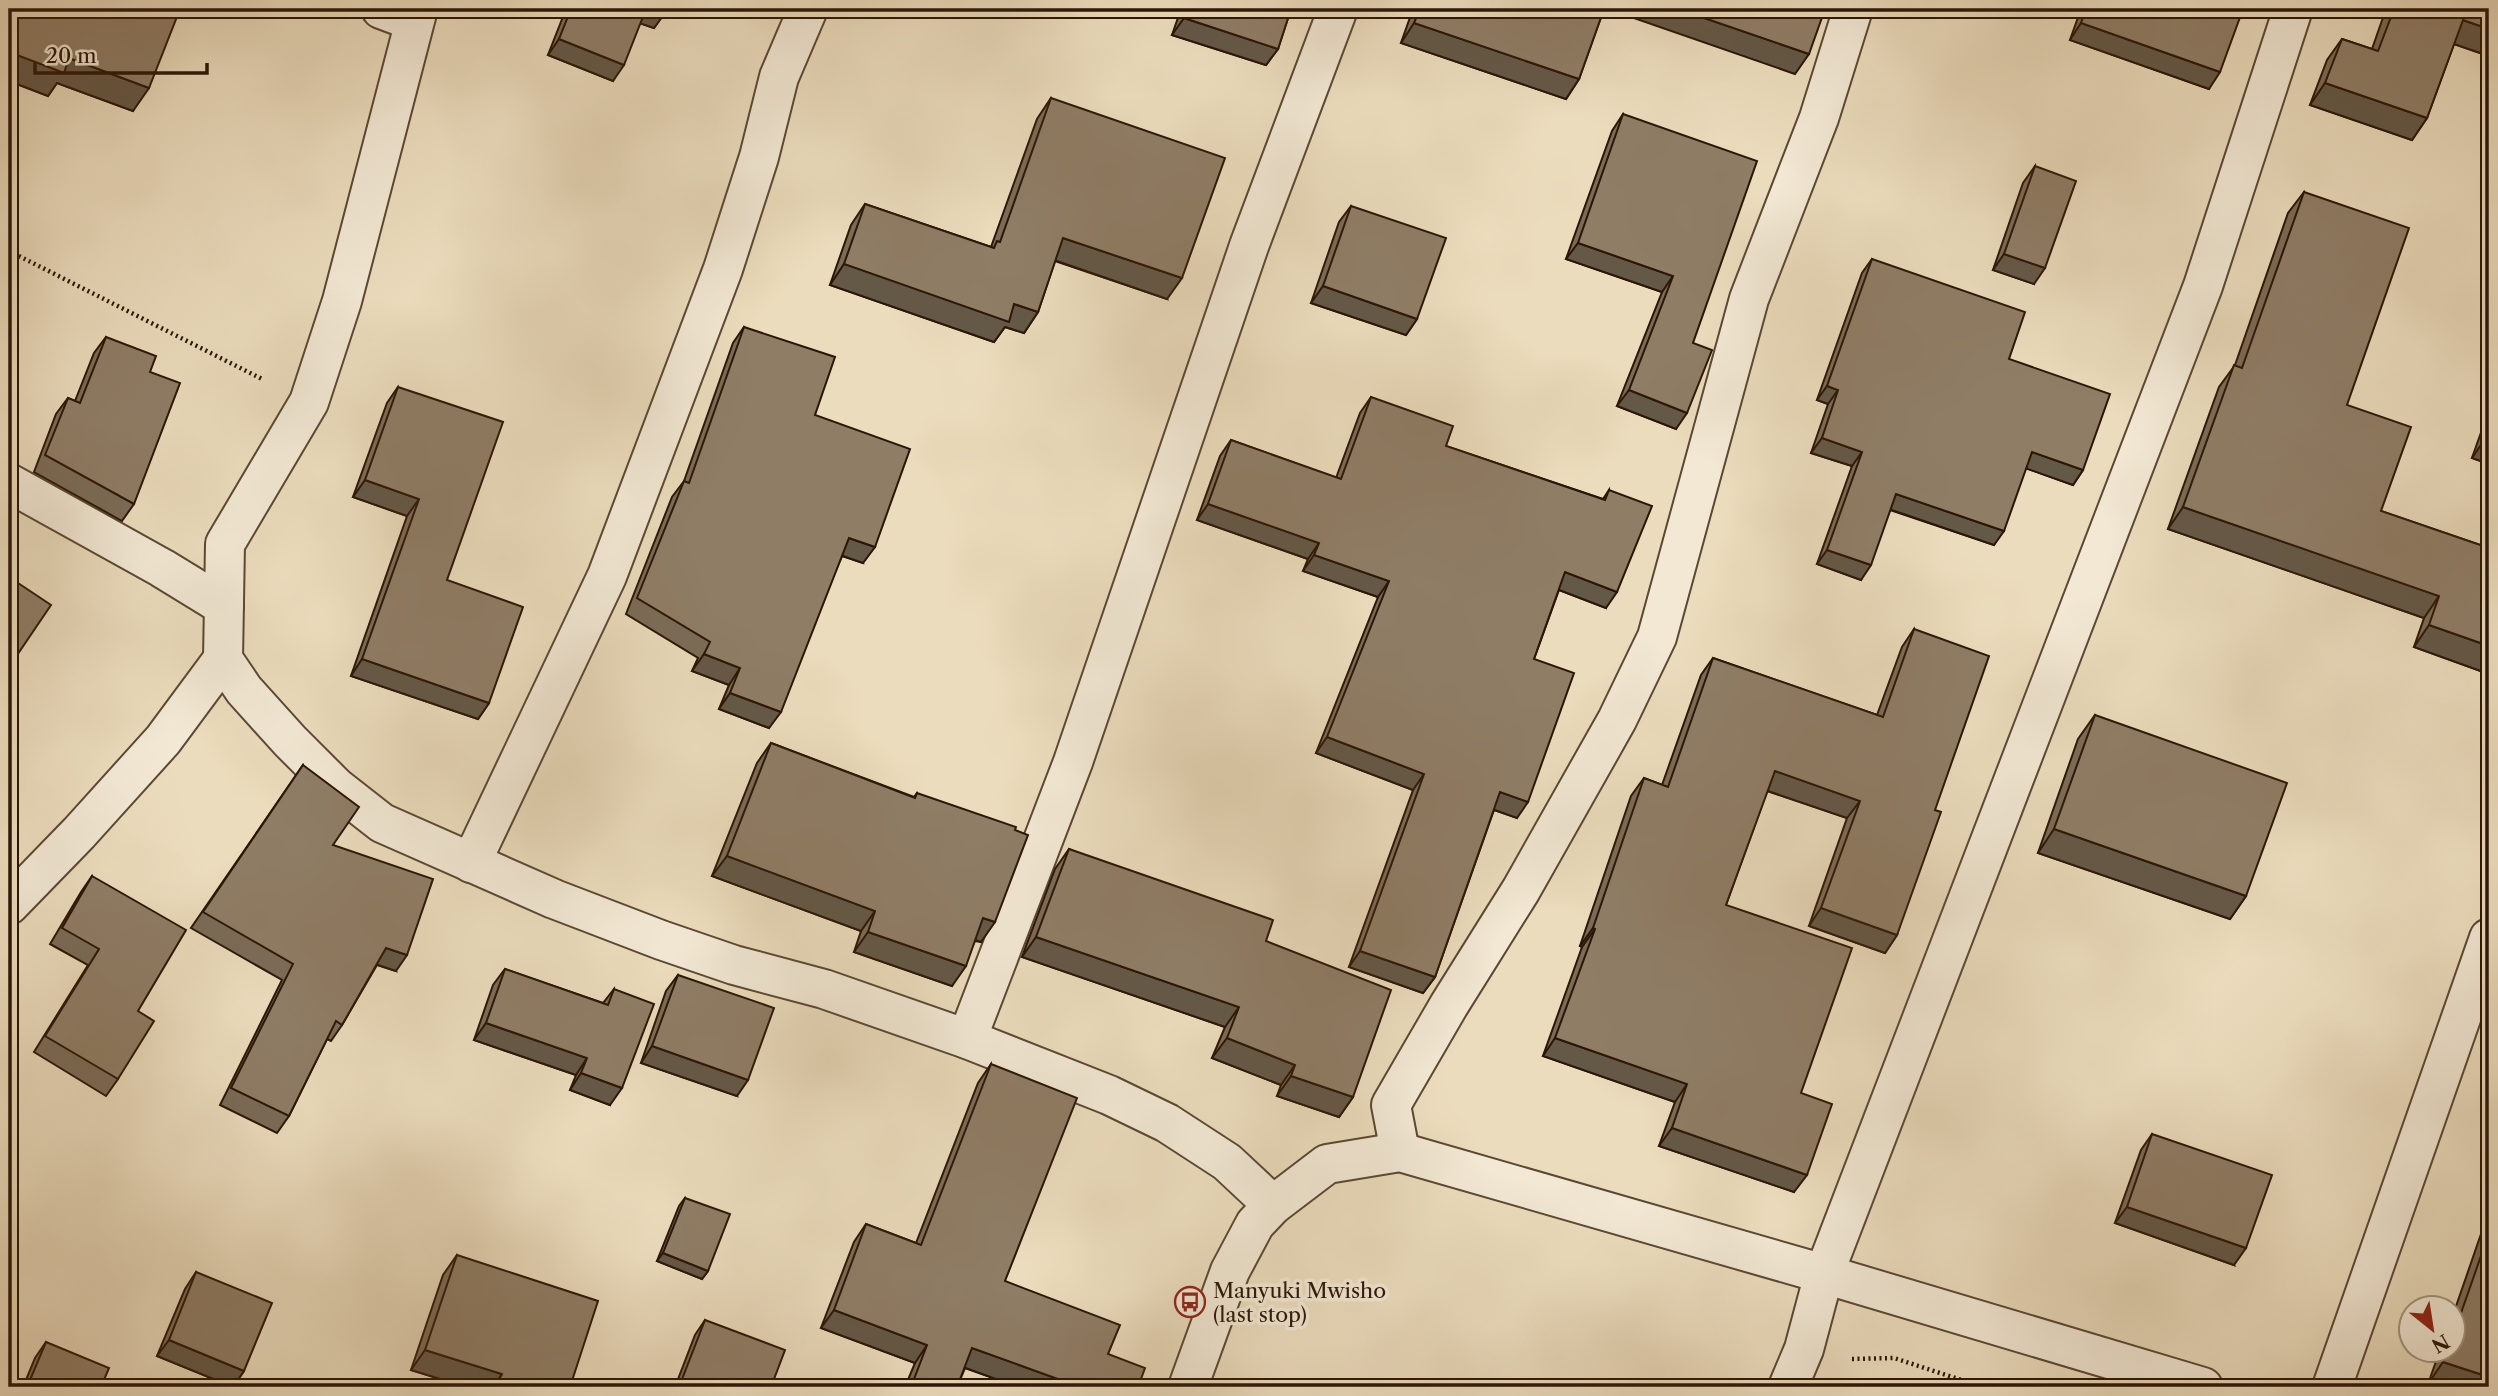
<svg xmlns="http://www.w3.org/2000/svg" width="2498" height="1396" font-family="'Libre Caslon Text',serif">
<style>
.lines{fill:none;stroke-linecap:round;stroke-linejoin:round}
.street-casing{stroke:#5b4834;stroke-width:42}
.path{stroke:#2b1607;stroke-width:4.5;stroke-dasharray:2 3.5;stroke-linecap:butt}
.street{stroke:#f2e8d4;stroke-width:38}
.wall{fill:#7b6c58;stroke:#2b1607;stroke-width:2}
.shaded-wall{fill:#645847;stroke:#2b1607;stroke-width:2}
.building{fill:#8f7d66;stroke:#2b1607;stroke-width:2}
.labels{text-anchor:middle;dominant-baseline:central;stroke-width:7;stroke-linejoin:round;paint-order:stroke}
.poi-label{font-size:21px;fill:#2b1607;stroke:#f2e8d4;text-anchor:start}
</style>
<rect width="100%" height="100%" fill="#ebdcbd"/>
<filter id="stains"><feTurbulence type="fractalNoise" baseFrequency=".00286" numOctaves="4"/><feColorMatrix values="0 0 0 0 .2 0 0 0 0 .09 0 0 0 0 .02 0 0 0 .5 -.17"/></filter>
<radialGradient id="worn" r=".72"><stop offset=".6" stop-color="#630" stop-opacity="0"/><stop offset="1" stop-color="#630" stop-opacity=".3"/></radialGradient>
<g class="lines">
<g class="street-casing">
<g id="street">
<path d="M 381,9 L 413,21"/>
<path d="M 418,9 L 342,301 L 309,402 L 225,544 L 223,659 L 244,690 L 290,741 L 336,787 L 382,823 L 554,899 L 661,940 L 734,965 L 824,989 L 967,1039 L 1109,1095 L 1167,1123 L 1227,1162 L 1273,1205"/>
<path d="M 9,483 L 162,568 L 224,606"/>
<path d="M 471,863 L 607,576 L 723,269 L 759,157 L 779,77 L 808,9"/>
<path d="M 9,905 L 79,833 L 163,740 L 223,659"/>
<path d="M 967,1039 L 1073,762 L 1249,246 L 1338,9"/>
<path d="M 1400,1152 L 1391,1105 L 1449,1005 L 1521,890 L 1617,720 L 1657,637 L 1749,299 L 1819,118 L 1853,9"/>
<path d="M 1188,1387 L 1230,1271 L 1255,1224 L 1273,1205 L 1327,1164 L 1400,1152 L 1824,1274 L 2203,1387"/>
<path d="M 1788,1387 L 1804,1349 L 1824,1274 L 2203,286 L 2293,9"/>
<path d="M 2332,1387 L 2489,938"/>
</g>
</g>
<g class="path">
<path d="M 9,251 L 264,380"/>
<path d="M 1852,1359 L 1894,1358 L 1983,1387"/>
</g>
<use href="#street" class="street"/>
</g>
<g class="wall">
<path d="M 14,9 L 180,9 L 133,111 L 57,83 L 48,96 L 9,81 L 9,22 Z"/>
<path d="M 566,9 L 667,9 L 654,28 L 640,23 L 613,81 L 548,55 Z"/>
<path d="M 1181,9 L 1291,9 L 1278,49 L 1266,65 L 1172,35 Z"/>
<path d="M 1413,9 L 1604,9 L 1579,79 L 1566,99 L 1401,43 Z"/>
<path d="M 2081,9 L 2243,9 L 2209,89 L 2070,40 Z"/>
<path d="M 2386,9 L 2489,9 L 2489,56 L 2454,44 L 2427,118 L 2412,140 L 2310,105 L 2327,60 L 2342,39 L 2372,49 Z"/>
<path d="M 1051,98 L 1167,299 L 1055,261 L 1038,312 L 1024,333 L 1005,327 L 994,342 L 830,285 L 851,225 L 865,204 L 991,247 L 1037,119 Z"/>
<path d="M 1623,114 L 1693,343 L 1676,429 L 1617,406 L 1662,292 L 1566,259 L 1612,131 Z"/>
<path d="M 2035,166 L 2034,284 L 1993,270 L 2023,183 Z"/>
<path d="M 2304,192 L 2347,405 L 2381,511 L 2489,548 L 2489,674 L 2414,647 L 2424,618 L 2168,529 L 2219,387 L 2235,365 L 2288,213 Z"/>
<path d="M 1351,206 L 1417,319 L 1406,335 L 1311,303 L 1339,222 Z"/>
<path d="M 1872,259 L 2009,359 L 2083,470 L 2073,485 L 2026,468 L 1994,545 L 1890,510 L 1861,580 L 1817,564 L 1852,466 L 1811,453 L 1828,404 L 1817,400 L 1862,273 Z"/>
<path d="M 744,327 L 815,415 L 863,563 L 842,556 L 769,728 L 719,709 L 729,685 L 692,671 L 698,658 L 626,614 L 672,497 L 684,481 L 733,343 Z"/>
<path d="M 106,337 L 150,372 L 134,504 L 122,521 L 34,472 L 56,414 L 68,398 L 75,401 L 94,353 Z"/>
<path d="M 398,387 L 447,580 L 489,703 L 478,719 L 351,676 L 407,516 L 353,497 L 387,403 Z"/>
<path d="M 1371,397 L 1446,446 L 1603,499 L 1609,490 L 1606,608 L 1559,590 L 1534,659 L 1517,818 L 1494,810 L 1435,977 L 1423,993 L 1349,967 L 1413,790 L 1316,753 L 1378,597 L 1303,571 L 1308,559 L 1197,520 L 1220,456 L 1231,440 L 1336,478 L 1360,413 Z"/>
<path d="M 2489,410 L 2489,464 L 2472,458 Z"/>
<path d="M 1914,629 L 1935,810 L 1897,935 L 1885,953 L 1809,926 L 1847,818 L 1767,791 L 1726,905 L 1801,1093 L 1794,1192 L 1659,1146 L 1675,1102 L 1543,1056 L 1582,947 L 1580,946 L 1631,796 L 1644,778 L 1662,785 L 1701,675 L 1713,658 L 1877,715 L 1902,647 Z"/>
<path d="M 2095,715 L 2246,896 L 2230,919 L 2038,853 L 2078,739 Z"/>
<path d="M 771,743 L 914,797 L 917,793 L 981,942 L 975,941 L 952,986 L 854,952 L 861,931 L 712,876 L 757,763 Z"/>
<path d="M 303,765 L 333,845 L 396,971 L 377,965 L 342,1025 L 331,1041 L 327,1039 L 289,1116 L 277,1133 L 220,1105 L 282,980 L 191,928 Z"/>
<path d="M 1069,849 L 1266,941 L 1353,1097 L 1339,1117 L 1277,1096 L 1281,1085 L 1212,1058 L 1225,1027 L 1022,957 L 1055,869 Z"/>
<path d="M 92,876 L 138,1011 L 118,1079 L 106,1096 L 34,1052 L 88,965 L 50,944 L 81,892 Z"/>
<path d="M 505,969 L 603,1003 L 614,989 L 610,1105 L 570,1090 L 576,1075 L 474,1040 L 493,985 Z"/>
<path d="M 678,975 L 737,1096 L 641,1063 L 666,991 Z"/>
<path d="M 991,1064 L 1005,1281 L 1108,1354 L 1138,1387 L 1018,1387 L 965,1368 L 957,1387 L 905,1387 L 915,1363 L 821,1328 L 854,1242 L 866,1224 L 916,1243 L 978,1083 Z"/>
<path d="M 2152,1134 L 2234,1265 L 2115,1223 L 2141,1150 Z"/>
<path d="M 685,1198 L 708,1271 L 702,1279 L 657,1261 L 679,1206 Z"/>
<path d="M 2489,1222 L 2489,1387 L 2428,1384 L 2440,1350 L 2453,1350 L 2453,1315 L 2481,1234 Z"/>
<path d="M 457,1255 L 570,1387 L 466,1387 L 411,1370 L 443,1275 Z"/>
<path d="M 196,1272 L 244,1371 L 233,1387 L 157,1356 L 185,1289 Z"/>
<path d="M 705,1320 L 771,1387 L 675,1387 L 695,1335 Z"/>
<path d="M 46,1342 L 101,1387 L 23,1387 L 35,1358 Z"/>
</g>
<g class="shaded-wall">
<path d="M 645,9 L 655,9 L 665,13 L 654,28 L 636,22 Z"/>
<path d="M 1608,9 L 1678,9 L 1809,54 L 1795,74 Z"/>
<path d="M 1184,18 L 1278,49 L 1266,65 L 1172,35 Z"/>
<path d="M 2463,20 L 2489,29 L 2489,56 L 2448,42 Z"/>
<path d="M 1414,23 L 1579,79 L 1566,99 L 1401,43 Z"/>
<path d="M 2081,23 L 2220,72 L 2209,89 L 2070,40 Z"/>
<path d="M 559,39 L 624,65 L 613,81 L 548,55 Z"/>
<path d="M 9,52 L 69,58 L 149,88 L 133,111 L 57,83 L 48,96 L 9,81 Z"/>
<path d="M 2325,83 L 2427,118 L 2412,140 L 2310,105 Z"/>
<path d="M 1063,238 L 1182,278 L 1167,299 L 1048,258 Z"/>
<path d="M 1578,243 L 1673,276 L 1662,292 L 1566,259 Z"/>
<path d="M 2004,254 L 2045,268 L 2034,284 L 1993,270 Z"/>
<path d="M 844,264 L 1014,304 L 1038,312 L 1024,333 L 1005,327 L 994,342 L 830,285 Z"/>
<path d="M 1323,286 L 1417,319 L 1406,335 L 1311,303 Z"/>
<path d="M 1827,386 L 1838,390 L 1828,404 L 1817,400 Z"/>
<path d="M 1629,390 L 1687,413 L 1676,429 L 1617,406 Z"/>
<path d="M 1822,438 L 1862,452 L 1852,466 L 1811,453 Z"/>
<path d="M 2483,442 L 2489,444 L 2489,464 L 2472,458 Z"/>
<path d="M 2032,452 L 2083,470 L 2073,485 L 2022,467 Z"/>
<path d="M 365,480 L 419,499 L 407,516 L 353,497 Z"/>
<path d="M 1896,494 L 2004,531 L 1994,545 L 1886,508 Z"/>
<path d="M 1208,504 L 1319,543 L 1308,559 L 1197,520 Z"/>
<path d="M 2183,507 L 2439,596 L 2424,618 L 2168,529 Z"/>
<path d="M 849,538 L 875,547 L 863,563 L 837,554 Z"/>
<path d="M 1827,550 L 1871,565 L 1861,580 L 1817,564 Z"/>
<path d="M 1314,555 L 1389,581 L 1378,597 L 1303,571 Z"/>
<path d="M 1565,572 L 1617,592 L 1606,608 L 1554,588 Z"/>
<path d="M 2429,625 L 2489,646 L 2489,674 L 2414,647 Z"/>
<path d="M 704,654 L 740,668 L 729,685 L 692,671 Z"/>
<path d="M 362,659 L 489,703 L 478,719 L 351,676 Z"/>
<path d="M 730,693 L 781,712 L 769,728 L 719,709 Z"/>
<path d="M 1327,737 L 1424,774 L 1413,790 L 1316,753 Z"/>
<path d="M 1775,771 L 1860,801 L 1847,818 L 1762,789 Z"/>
<path d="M 1500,792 L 1528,802 L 1517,818 L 1489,808 Z"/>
<path d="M 2054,829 L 2246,896 L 2230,919 L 2038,853 Z"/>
<path d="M 727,856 L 875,911 L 861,931 L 712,876 Z"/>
<path d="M 1821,908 L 1897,935 L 1885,953 L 1809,926 Z"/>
<path d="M 983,918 L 995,922 L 981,942 L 969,938 Z"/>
<path d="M 1593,928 L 1595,929 L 1582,947 L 1580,946 Z"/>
<path d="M 868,932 L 966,966 L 952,986 L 854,952 Z"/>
<path d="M 1036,937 L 1239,1007 L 1225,1027 L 1022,957 Z"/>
<path d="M 386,948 L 407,955 L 396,971 L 375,964 Z"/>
<path d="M 1360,951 L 1435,977 L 1423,993 L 1349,967 Z"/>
<path d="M 486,1023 L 587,1058 L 576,1075 L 474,1040 Z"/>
<path d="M 1227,1038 L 1295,1065 L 1281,1085 L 1212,1058 Z"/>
<path d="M 1555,1038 L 1687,1084 L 1675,1102 L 1543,1056 Z"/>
<path d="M 652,1046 L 748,1080 L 737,1096 L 641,1063 Z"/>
<path d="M 581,1073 L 622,1088 L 610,1105 L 570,1090 Z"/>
<path d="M 1291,1076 L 1353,1097 L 1339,1117 L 1277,1096 Z"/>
<path d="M 1672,1128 L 1807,1175 L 1794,1192 L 1659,1146 Z"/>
<path d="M 2127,1207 L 2246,1248 L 2234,1265 L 2115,1223 Z"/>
<path d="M 663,1253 L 708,1271 L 702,1279 L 657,1261 Z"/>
<path d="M 834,1310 L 927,1345 L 915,1363 L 821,1328 Z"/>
<path d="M 169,1340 L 244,1371 L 233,1387 L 157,1356 Z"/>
<path d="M 972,1348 L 1061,1380 L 1057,1387 L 1018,1387 L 960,1366 Z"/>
<path d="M 425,1350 L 502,1374 L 493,1387 L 466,1387 L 411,1370 Z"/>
<path d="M 2443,1362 L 2489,1377 L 2489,1387 L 2438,1387 L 2428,1384 Z"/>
</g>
<g class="building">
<path d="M 21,9 L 180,9 L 149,88 L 69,58 L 64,73 L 9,52 L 9,41 Z"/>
<path d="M 571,9 L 646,9 L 624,65 L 559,39 Z"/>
<path d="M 655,9 L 667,9 L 665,13 Z"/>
<path d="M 1187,9 L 1291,9 L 1278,49 L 1184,18 Z"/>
<path d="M 1420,9 L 1604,9 L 1579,79 L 1414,23 Z"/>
<path d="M 1678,9 L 1825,9 L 1809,54 Z"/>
<path d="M 2086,9 L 2243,9 L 2220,72 L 2081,23 Z"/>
<path d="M 2394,9 L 2489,9 L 2489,29 L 2463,20 L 2427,118 L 2325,83 L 2342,39 L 2378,51 Z"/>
<path d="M 1051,98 L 1225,158 L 1182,278 L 1063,238 L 1038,312 L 1014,304 L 1009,322 L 844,264 L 865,204 L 994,248 L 997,241 L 1000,242 Z"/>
<path d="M 1623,114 L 1757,161 L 1693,343 L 1712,350 L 1687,413 L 1629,390 L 1673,276 L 1578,243 Z"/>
<path d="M 2035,166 L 2076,181 L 2045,268 L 2004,254 Z"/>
<path d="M 2304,192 L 2409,228 L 2347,405 L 2411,427 L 2381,511 L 2489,548 L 2489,646 L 2429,625 L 2439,596 L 2183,507 L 2234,365 L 2242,368 Z"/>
<path d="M 1351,206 L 1446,238 L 1417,319 L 1323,286 Z"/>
<path d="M 1872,259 L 2025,312 L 2009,359 L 2110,394 L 2083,470 L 2032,452 L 2004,531 L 1896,494 L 1871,565 L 1827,550 L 1862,452 L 1822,438 L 1838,390 L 1827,386 Z"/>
<path d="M 744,327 L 835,357 L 815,415 L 910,449 L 875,547 L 849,538 L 781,712 L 730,693 L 740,668 L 704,654 L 710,642 L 637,598 L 684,481 L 689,483 Z"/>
<path d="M 106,337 L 156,356 L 150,372 L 180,383 L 134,504 L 45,455 L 68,398 L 80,403 Z"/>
<path d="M 398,387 L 503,422 L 447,580 L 523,607 L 489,703 L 362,659 L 419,499 L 365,480 Z"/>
<path d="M 1371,397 L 1453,426 L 1446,446 L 1605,500 L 1609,490 L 1652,506 L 1617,592 L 1565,572 L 1534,659 L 1574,673 L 1528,802 L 1500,792 L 1435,977 L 1360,951 L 1424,774 L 1327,737 L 1389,581 L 1314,555 L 1319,543 L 1208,504 L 1231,440 L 1341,479 Z"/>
<path d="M 2489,425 L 2489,444 L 2483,442 Z"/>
<path d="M 9,577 L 51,605 L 9,667 Z"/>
<path d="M 1914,629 L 1989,656 L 1935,810 L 1941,812 L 1897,935 L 1821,908 L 1860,801 L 1775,771 L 1726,905 L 1852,948 L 1801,1093 L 1832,1104 L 1807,1175 L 1672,1128 L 1687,1084 L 1555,1038 L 1595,929 L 1593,928 L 1644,778 L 1668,787 L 1713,658 L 1883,717 Z"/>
<path d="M 2095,715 L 2287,783 L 2246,896 L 2054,829 Z"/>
<path d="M 771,743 L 915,798 L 917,793 L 1016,827 L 1015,830 L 1028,835 L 995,922 L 983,918 L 966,966 L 868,932 L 875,911 L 727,856 Z"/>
<path d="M 303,765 L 359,807 L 333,845 L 433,879 L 407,955 L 386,948 L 342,1025 L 336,1021 L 289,1116 L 231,1088 L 293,964 L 203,912 Z"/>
<path d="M 1069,849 L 1273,920 L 1266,941 L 1391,990 L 1353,1097 L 1291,1076 L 1295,1065 L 1227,1038 L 1239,1007 L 1036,937 Z"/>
<path d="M 92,876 L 186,930 L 138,1011 L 154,1021 L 118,1079 L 45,1036 L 99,949 L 62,928 Z"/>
<path d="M 505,969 L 608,1005 L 614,989 L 654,1004 L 622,1088 L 581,1073 L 587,1058 L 486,1023 Z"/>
<path d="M 678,975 L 774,1008 L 748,1080 L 652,1046 Z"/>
<path d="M 991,1064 L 1077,1098 L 1005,1281 L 1120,1325 L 1108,1354 L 1145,1368 L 1138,1387 L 1059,1387 L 1061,1380 L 972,1348 L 957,1387 L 911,1387 L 927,1345 L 834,1310 L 866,1224 L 921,1245 Z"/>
<path d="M 2152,1134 L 2272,1175 L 2246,1248 L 2127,1207 Z"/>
<path d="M 685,1198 L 730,1214 L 708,1271 L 663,1253 Z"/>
<path d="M 2489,1233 L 2489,1377 L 2443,1362 L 2447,1350 L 2453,1350 L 2453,1336 Z"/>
<path d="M 457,1255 L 598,1301 L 570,1387 L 495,1387 L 502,1374 L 425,1350 Z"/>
<path d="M 196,1272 L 272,1303 L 244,1371 L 169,1340 Z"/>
<path d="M 705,1320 L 785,1350 L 771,1387 L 679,1387 Z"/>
<path d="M 46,1342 L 109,1368 L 101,1387 L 27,1387 Z"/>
</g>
<defs>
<g id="bus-ring" transform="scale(1.575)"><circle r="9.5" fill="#f2e8d4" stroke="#8f2418" stroke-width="1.5"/><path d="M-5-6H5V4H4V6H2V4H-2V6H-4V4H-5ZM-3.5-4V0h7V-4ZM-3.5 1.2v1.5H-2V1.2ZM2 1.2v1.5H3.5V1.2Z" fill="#8f2418"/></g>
</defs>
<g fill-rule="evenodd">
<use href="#bus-ring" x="1190" y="1302"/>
</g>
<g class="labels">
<g class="poi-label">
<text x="1213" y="1290">Manyuki Mwisho<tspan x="1213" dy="24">(last stop)</tspan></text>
</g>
</g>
<rect width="2498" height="1396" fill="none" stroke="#ebdcbd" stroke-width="35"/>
<rect x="10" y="10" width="2477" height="1375" fill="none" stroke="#2b1607" stroke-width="3.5"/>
<rect x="18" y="18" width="2463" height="1361" fill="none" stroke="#2b1607" stroke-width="2"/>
<g transform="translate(2432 1329) rotate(150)"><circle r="33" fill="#f2e8d4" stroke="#a29482" stroke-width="2"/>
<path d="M0-5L12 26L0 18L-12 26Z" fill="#8f2418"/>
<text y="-10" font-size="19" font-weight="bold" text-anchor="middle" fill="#2b1607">N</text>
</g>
<path d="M35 63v10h172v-10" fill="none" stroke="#2b1607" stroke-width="3.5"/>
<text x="46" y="63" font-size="21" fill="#2b1607" stroke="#f2e8d4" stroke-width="5" paint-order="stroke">20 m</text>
<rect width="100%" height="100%" filter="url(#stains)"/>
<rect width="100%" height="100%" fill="url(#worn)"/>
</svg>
